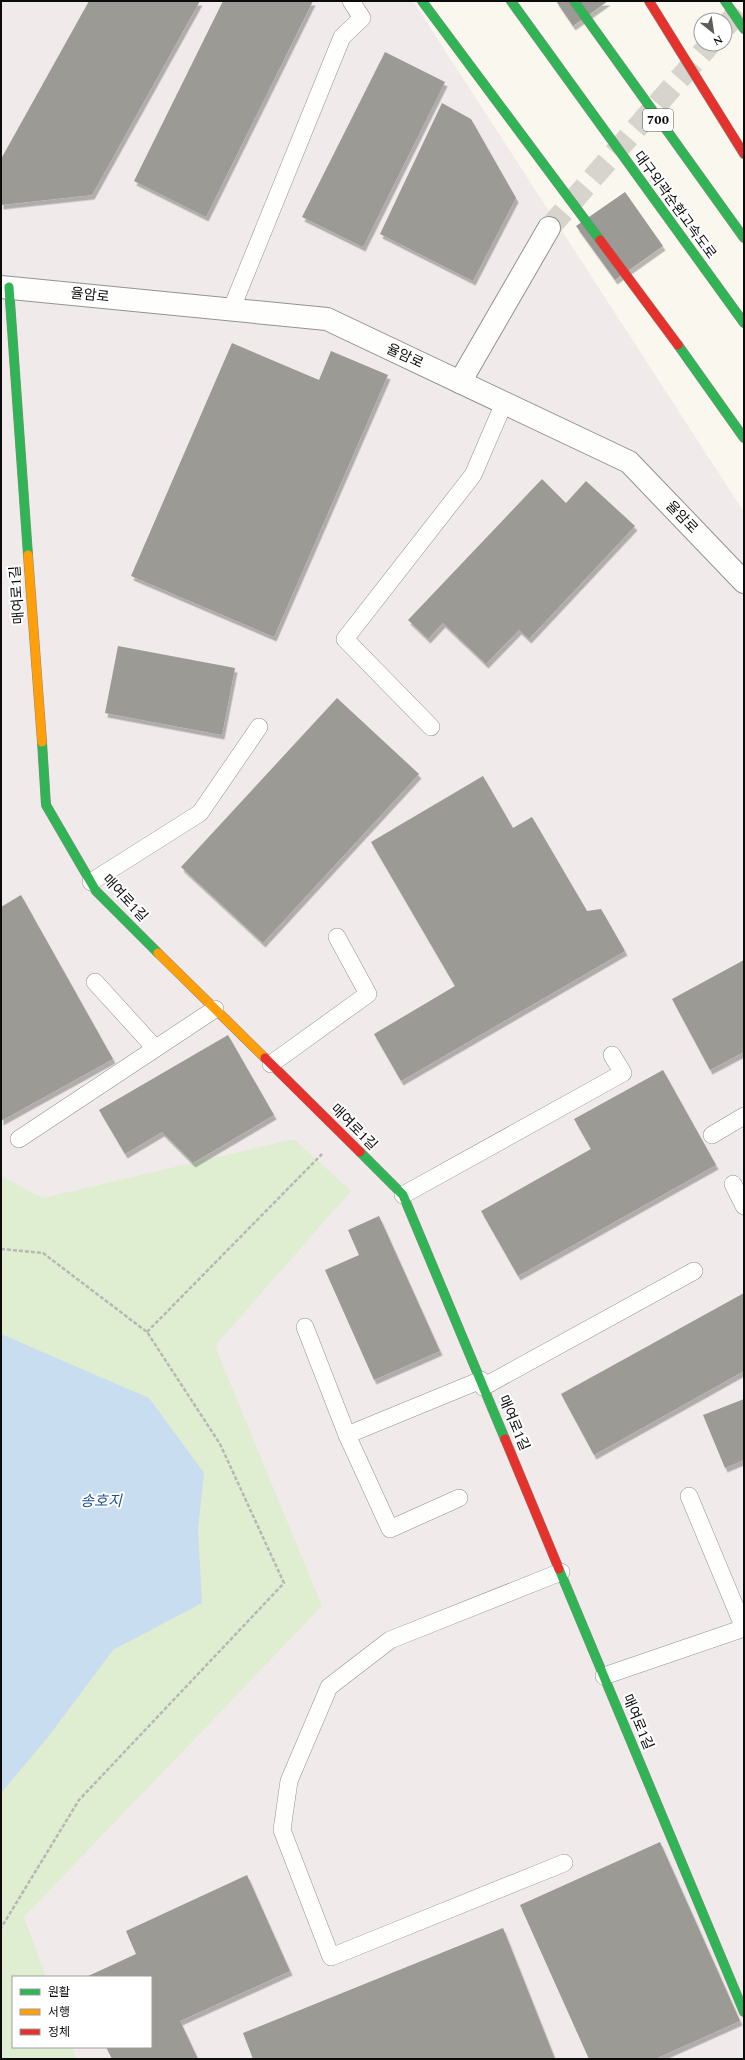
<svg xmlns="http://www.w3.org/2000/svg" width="745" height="2060" font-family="Spectral,'Noto Sans KR',serif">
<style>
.industrial{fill:#f1eaeb;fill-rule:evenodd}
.green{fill:#dfeed0}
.water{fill:#c8ddf0}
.building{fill:#9c9a95;filter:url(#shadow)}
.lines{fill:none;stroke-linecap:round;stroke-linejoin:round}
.street-tunnel{stroke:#d6d4cc;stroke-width:22;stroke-dasharray:22 11;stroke-linecap:butt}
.lane-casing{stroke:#93928d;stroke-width:18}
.street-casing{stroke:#93928d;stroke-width:24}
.fast-casing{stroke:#898884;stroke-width:10}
.slow-casing{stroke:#898884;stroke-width:10}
.jam-casing{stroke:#898884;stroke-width:10}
.path{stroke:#b7b7b5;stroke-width:2.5;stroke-dasharray:4 2;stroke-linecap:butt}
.lane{stroke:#fefefc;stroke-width:17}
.street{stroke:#fefefc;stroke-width:22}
.fast{stroke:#30b455;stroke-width:9}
.slow{stroke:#ff9f0a;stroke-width:9}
.jam{stroke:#e5322d;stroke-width:9}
.labels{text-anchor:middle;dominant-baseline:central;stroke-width:4;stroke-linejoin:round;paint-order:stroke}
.shield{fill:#fff;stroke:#545454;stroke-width:1}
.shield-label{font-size:13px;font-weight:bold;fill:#0b0b0b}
.street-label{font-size:14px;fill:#0b0b0b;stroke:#fff}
.water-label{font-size:15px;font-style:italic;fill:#1e5193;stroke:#fff}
</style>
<defs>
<filter id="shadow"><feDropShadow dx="2.5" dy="4.5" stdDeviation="0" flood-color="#0004"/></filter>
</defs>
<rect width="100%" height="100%" fill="#faf8ee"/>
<path class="industrial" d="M 1,1 L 413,1 L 744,512 L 744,2059 L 1,2059 ZM 13,1977 L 151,1977 L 151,2047 L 13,2047 Z"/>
<path class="green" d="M 294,1139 L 351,1191 L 215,1346 L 322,1606 L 24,1917 L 46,1977 L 13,1977 L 13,2047 L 72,2047 L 76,2059 L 1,2059 L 1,1176 L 43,1198 Z"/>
<path class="water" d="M 1,1334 L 149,1398 L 204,1473 L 198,1529 L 202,1603 L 113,1650 L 48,1737 L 1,1793 Z"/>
<g class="building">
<path d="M 89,1 L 200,1 L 92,195 L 1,205 L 1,159 Z"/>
<path d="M 223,1 L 313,1 L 206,217 L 134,181 Z"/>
<path d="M 556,1 L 608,1 L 573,26 Z"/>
<path d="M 385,52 L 445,82 L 363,247 L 302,217 Z"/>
<path d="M 442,103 L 471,119 L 516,198 L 473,281 L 380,234 Z"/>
<path d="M 625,192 L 663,246 L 615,280 L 576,226 Z"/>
<path d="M 232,343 L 319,380 L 331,351 L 388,375 L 274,637 L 131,576 Z"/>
<path d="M 542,479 L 566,503 L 586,481 L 635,526 L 529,639 L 519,630 L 486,664 L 443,623 L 428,639 L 408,620 Z"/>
<path d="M 118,646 L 235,668 L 222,735 L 105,713 Z"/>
<path d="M 337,698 L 419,774 L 263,943 L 181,867 Z"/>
<path d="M 483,776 L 513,828 L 532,817 L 587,911 L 601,909 L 625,951 L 401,1081 L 374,1034 L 455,986 L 371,842 Z"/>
<path d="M 21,895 L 113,1059 L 1,1121 L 1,907 Z"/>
<path d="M 744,960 L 744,1052 L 710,1070 L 672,999 Z"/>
<path d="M 228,1035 L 274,1115 L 193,1163 L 162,1132 L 125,1154 L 99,1110 Z"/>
<path d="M 663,1070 L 716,1165 L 518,1276 L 481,1211 L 591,1149 L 574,1119 Z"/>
<path d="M 379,1216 L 440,1351 L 374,1380 L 325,1270 L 359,1255 L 348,1230 Z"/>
<path d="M 744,1293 L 744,1371 L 594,1455 L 561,1394 Z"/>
<path d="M 744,1399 L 744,1460 L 725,1468 L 703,1415 Z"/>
<path d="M 660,1842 L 740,2021 L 655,2059 L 589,2059 L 520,1905 Z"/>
<path d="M 247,1875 L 290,1971 L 180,2021 L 198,2059 L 112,2059 L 106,2047 L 151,2047 L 151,1977 L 86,1977 L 136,1954 L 126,1931 Z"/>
<path d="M 503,1928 L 555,2059 L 253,2059 L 243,2033 Z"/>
</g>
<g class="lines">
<g class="street-tunnel">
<path d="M 725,27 L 744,5"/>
<path d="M 549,228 L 710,44"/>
</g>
<g class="lane-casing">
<g id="lane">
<path d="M 231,310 L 342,37 L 362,18 L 351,1"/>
<path d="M 431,727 L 345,639 L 473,475 L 504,403"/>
<path d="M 91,882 L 200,813 L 259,727"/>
<path d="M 95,982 L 155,1048"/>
<path d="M 271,1064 L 368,994 L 337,937"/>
<path d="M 712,1135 L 744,1116"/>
<path d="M 19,1139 L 215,1009"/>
<path d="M 733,1184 L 744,1206"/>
<path d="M 403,1195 L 623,1073 L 612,1055"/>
<path d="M 305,1327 L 347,1435 L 390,1529 L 459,1498"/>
<path d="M 483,1387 L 694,1271"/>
<path d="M 347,1435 L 481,1380"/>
<path d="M 689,1496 L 744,1628"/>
<path d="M 561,1572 L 390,1640 L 329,1687 L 289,1781 L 282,1830 L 331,1957 L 564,1863"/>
<path d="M 604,1676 L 744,1628"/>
</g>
</g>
<g class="street-casing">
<g id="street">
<path d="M 1,287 L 327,319 L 629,462 L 744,582"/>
<path d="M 460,382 L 549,228"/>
</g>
</g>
<g class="fast-casing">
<g id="fast">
<path d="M 422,1 L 600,240"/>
<path d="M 511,1 L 744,323"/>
<path d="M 574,1 L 744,238"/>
<path d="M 725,1 L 744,29"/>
<path d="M 9,287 L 28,555"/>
<path d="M 678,345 L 744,438"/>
<path d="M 42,742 L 46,805 L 96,891 L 158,953"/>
<path d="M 360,1152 L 403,1195 L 505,1439"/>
<path d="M 559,1569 L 744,2012"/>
</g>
</g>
<g class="slow-casing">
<g id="slow">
<path d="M 28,555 L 42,742"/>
<path d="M 158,953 L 265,1058"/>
</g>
</g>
<g class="jam-casing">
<g id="jam">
<path d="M 649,1 L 744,154"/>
<path d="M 600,240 L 678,345"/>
<path d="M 265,1058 L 360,1152"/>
<path d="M 505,1439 L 559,1569"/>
</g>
</g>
<g class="path">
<path d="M 1,1249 L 43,1253 L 147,1332 L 220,1444 L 284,1583 L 79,1800 L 1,1928"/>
<path d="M 147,1332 L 322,1154"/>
</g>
<use href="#lane" class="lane"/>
<use href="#street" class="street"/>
<use href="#fast" class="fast"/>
<use href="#slow" class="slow"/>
<use href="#jam" class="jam"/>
</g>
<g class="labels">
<rect class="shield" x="643" y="109" width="30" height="22" rx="3"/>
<g class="shield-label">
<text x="658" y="120">700</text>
</g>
<g class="street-label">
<text transform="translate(675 205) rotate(54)">대구외곽순환고속도로</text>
<text transform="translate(90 295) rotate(6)">율암로</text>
<text transform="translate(405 356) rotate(25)">율암로</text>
<text transform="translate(682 517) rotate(46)">율암로</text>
<text transform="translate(17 595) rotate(-94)">매여로1길</text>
<text transform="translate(125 898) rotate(47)">매여로1길</text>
<text transform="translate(354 1127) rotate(45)">매여로1길</text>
<text transform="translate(514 1423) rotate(67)">매여로1길</text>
<text transform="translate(638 1722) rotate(67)">매여로1길</text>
</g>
<g class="water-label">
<text x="101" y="1501">송호지</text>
</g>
</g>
<rect width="745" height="2060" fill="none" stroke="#0b0b0b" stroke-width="4"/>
<rect x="12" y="1976" width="140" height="72" fill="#ffffff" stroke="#9d9d9d"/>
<rect x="20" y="1989" width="20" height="6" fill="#30b455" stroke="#9d9d9d"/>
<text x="48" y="1996" font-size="12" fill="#0b0b0b">원활</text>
<rect x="20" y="2009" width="20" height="6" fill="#ff9f0a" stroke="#9d9d9d"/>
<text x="48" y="2016" font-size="12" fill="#0b0b0b">서행</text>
<rect x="20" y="2029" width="20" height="6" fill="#e5322d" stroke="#9d9d9d"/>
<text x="48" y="2036" font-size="12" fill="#0b0b0b">정체</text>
<g transform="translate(713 32) rotate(150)"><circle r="19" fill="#ffffff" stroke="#9d9d9d"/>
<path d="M0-3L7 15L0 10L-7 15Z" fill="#5f5e5a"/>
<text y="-6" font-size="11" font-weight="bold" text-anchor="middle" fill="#0b0b0b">N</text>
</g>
</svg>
